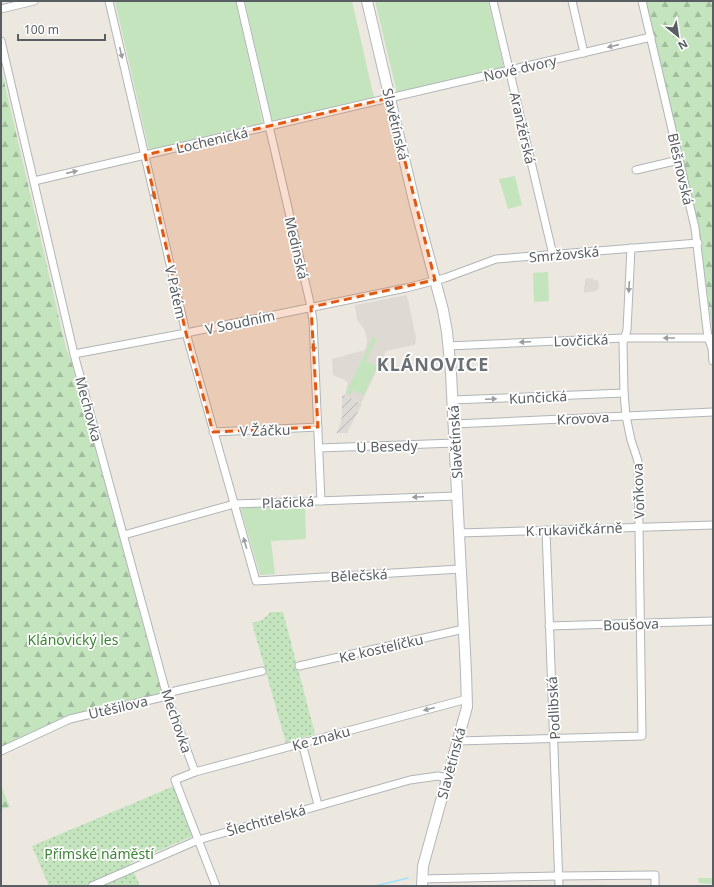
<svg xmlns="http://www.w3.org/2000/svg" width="714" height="887" font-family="'Noto Sans',sans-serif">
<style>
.industrial{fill:url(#industrial-furrows)}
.education{fill:#ded9d2}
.green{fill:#c3e4bd}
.forest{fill:url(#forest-firs)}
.park{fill:url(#park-dots)}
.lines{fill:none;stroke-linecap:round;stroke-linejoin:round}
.stream{stroke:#9fe3fe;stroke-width:1.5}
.street-casing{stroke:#b1b5b8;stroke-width:9}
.secondary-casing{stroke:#b2b7bb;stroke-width:12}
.street{stroke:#fff;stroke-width:7}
.secondary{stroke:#fff;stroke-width:10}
.oneway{fill:#9b9ea1}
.marked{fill:#e15910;fill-opacity:0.2;stroke:#e15910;stroke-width:3;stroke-dasharray:8 5;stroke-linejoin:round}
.labels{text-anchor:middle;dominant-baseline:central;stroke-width:3.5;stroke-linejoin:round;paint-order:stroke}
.street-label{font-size:14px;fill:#595e62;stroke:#fff}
.park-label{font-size:14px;fill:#3d8535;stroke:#fff}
.district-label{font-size:18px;font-weight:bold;letter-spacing:1px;fill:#6a7074;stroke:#fff}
</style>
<defs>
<pattern id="industrial-furrows" width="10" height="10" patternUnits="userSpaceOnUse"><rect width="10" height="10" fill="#dddad5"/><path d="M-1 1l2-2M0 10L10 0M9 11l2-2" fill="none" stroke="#b6b4b0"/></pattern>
<pattern id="forest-firs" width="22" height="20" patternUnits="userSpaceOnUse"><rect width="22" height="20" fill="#c3e4bd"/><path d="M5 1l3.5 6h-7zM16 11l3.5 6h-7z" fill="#a1bc9d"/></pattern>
<pattern id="park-dots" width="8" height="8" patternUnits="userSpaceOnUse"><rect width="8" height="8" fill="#c3e4bd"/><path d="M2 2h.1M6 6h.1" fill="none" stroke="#a1bc9d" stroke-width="1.8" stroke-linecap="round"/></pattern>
</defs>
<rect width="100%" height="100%" fill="#ece8e0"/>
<path class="industrial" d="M 345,395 L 362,404 L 347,433 L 336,433 L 340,425 L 342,416 L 342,396 Z"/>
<g class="education">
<path d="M 587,278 L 594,279 L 594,281 L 598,280 L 599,286 L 598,289 L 596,291 L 584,293 L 584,286 L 585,285 L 585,280 Z"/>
<path d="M 407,295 L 416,338 L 415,345 L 386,351 L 361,403 L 345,395 L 348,383 L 345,380 L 333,375 L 332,359 L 365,350 L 367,342 L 366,335 L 364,329 L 357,320 L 355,305 Z"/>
</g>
<g class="green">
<path d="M 115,1 L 236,1 L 263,124 L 149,150 Z"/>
<path d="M 245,1 L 352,1 L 374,98 L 272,121 Z"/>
<path d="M 375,1 L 488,1 L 504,68 L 397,93 Z"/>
<path d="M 515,176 L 522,205 L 508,209 L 499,179 Z"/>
<path d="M 548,272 L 549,301 L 534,302 L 533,273 Z"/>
<path d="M 373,337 L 377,339 L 366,361 L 377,366 L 364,395 L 353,390 L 350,395 L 346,393 Z"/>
<path d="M 305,505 L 306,539 L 271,541 L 275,574 L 260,575 L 241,510 L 242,507 Z"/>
<path d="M 698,878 L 713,878 L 713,884 L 699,883 Z"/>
</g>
<g class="forest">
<path d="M 645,1 L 713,1 L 713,334 L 698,229 Z"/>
<path d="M 1,68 L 66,348 L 72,364 L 83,404 L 162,694 L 70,715 L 1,747 Z"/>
<path d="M 1,786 L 10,807 L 1,809 Z"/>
</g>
<g class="park">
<path d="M 271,612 L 283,612 L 315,734 L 286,743 L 252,623 L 262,620 Z"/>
<path d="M 174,786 L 193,836 L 130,863 L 140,886 L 49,886 L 32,846 Z"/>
</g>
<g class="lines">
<path class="stream" d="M 375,886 L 408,878"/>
<g class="street-casing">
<g id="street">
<path d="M 109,1 L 186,333 L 256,581 L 461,569"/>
<path d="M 240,1 L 311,307 L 313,321 L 321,501"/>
<path d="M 493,1 L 553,255"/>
<path d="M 572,1 L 584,53"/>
<path d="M 642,1 L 695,228 L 708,338 L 712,348 L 713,361"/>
<path d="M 1,9 L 34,1"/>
<path d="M 1,41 L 74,354 L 167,696 L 195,772"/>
<path d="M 636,170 L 679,160"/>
<path d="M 34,181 L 651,37"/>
<path d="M 448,346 L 624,338 L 713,338"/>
<path d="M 74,354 L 186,333 L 406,288 L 445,278 L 496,259 L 698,243"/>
<path d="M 452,400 L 624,393"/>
<path d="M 454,424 L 713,412"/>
<path d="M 213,432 L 318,427"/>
<path d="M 319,448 L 455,443"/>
<path d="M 546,530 L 559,886"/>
<path d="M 459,533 L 713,525"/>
<path d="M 124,535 L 234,504 L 457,496"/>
<path d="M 549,626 L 713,621"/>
<path d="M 299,666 L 464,629"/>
<path d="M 458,741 L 642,736 L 638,461 L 631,440 L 626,416 L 624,393 L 623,343 L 627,330 L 631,248"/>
<path d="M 302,743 L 318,805"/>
<path d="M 1,751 L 70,719 L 167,696 L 175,691 L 262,671"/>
<path d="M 422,879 L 559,876 L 655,875 L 655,886"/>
<path d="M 92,886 L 198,840 L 410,780 L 438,776 L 447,778"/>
<path d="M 216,886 L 175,780 L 195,772 L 467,699"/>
</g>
</g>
<g class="secondary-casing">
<path id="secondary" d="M 367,1 L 415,205 L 443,310 L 447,332 L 451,373 L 466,672 L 467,707 L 423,866 L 422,886"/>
</g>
<use href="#street" class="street"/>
<use href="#secondary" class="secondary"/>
</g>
<defs><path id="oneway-solid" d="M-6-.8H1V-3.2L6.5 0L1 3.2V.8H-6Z"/></defs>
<g class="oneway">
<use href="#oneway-solid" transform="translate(613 46) rotate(167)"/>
<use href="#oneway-solid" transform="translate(121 53) rotate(77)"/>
<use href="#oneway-solid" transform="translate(72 172) rotate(-13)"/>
<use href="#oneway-solid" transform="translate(153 193) rotate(77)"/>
<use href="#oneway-solid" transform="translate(629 287) rotate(93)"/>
<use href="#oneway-solid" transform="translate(669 338) rotate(-180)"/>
<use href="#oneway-solid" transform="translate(525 342) rotate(178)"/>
<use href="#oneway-solid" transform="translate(314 346) rotate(88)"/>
<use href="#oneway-solid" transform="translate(491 399) rotate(-3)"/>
<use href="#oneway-solid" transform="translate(418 497) rotate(178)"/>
<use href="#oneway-solid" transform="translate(245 543) rotate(-106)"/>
<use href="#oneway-solid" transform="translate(429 709) rotate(165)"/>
</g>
<path class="marked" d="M 389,98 L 435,280 L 311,307 L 318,427 L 213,432 L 186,333 L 145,155 Z"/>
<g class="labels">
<g class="street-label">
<text transform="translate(520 68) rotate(-13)">Nové dvory</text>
<text transform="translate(396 124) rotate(77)">Slavětínská</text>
<text transform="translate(523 128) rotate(77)">Aranžérská</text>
<text transform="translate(212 140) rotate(-13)">Lochenická</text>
<text transform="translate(681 169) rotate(77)">Blešnovská</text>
<text transform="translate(297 248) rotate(77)">Medinská</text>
<text transform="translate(564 254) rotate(-5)">Smržovská</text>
<text transform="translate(176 292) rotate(77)">V Pátém</text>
<text transform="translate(240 322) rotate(-12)">V Soudním</text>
<text transform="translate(581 340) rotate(-2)">Lovčická</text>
<text transform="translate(538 397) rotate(-3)">Kunčická</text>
<text transform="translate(89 409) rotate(75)">Mechovka</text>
<text transform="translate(583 418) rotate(-3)">Krovova</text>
<text transform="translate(265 430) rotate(-2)">V Žáčku</text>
<text transform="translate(455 442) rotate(-93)">Slavětínská</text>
<text transform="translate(387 446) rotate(-2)">U Besedy</text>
<text transform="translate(638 491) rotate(-92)">Voňkova</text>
<text transform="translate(288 502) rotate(-2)">Plačická</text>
<text transform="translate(574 529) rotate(-2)">K rukavičkárně</text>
<text transform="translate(359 575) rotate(-3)">Bělečská</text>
<text transform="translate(631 624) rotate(-2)">Boušova</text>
<text transform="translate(381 648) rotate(-13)">Ke kostelíčku</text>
<text transform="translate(118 707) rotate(-13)">Utěšilova</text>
<text transform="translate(553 708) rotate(-93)">Podlibská</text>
<text transform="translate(177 721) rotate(71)">Mechovka</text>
<text transform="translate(321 738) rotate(-15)">Ke znaku</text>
<text transform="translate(451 763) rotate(-75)">Slavětínská</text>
<text transform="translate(266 820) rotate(-16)">Šlechtitelská</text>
</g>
<g class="park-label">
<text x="73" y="639">Klánovický les</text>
<text x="99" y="853">Přímské náměstí</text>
</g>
<g class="district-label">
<text x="433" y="364">KLÁNOVICE</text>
</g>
</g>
<rect width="714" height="887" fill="none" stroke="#595e62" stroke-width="4"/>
<g transform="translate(678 36) rotate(150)" stroke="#ffffff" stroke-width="3" paint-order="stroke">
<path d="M0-3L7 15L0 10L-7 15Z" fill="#595e62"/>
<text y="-6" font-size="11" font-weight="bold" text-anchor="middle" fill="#595e62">N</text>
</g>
<path d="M18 34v6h87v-6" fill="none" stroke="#595e62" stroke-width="2"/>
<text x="24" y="34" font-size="12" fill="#595e62" stroke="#ffffff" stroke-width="3" paint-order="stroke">100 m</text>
</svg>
